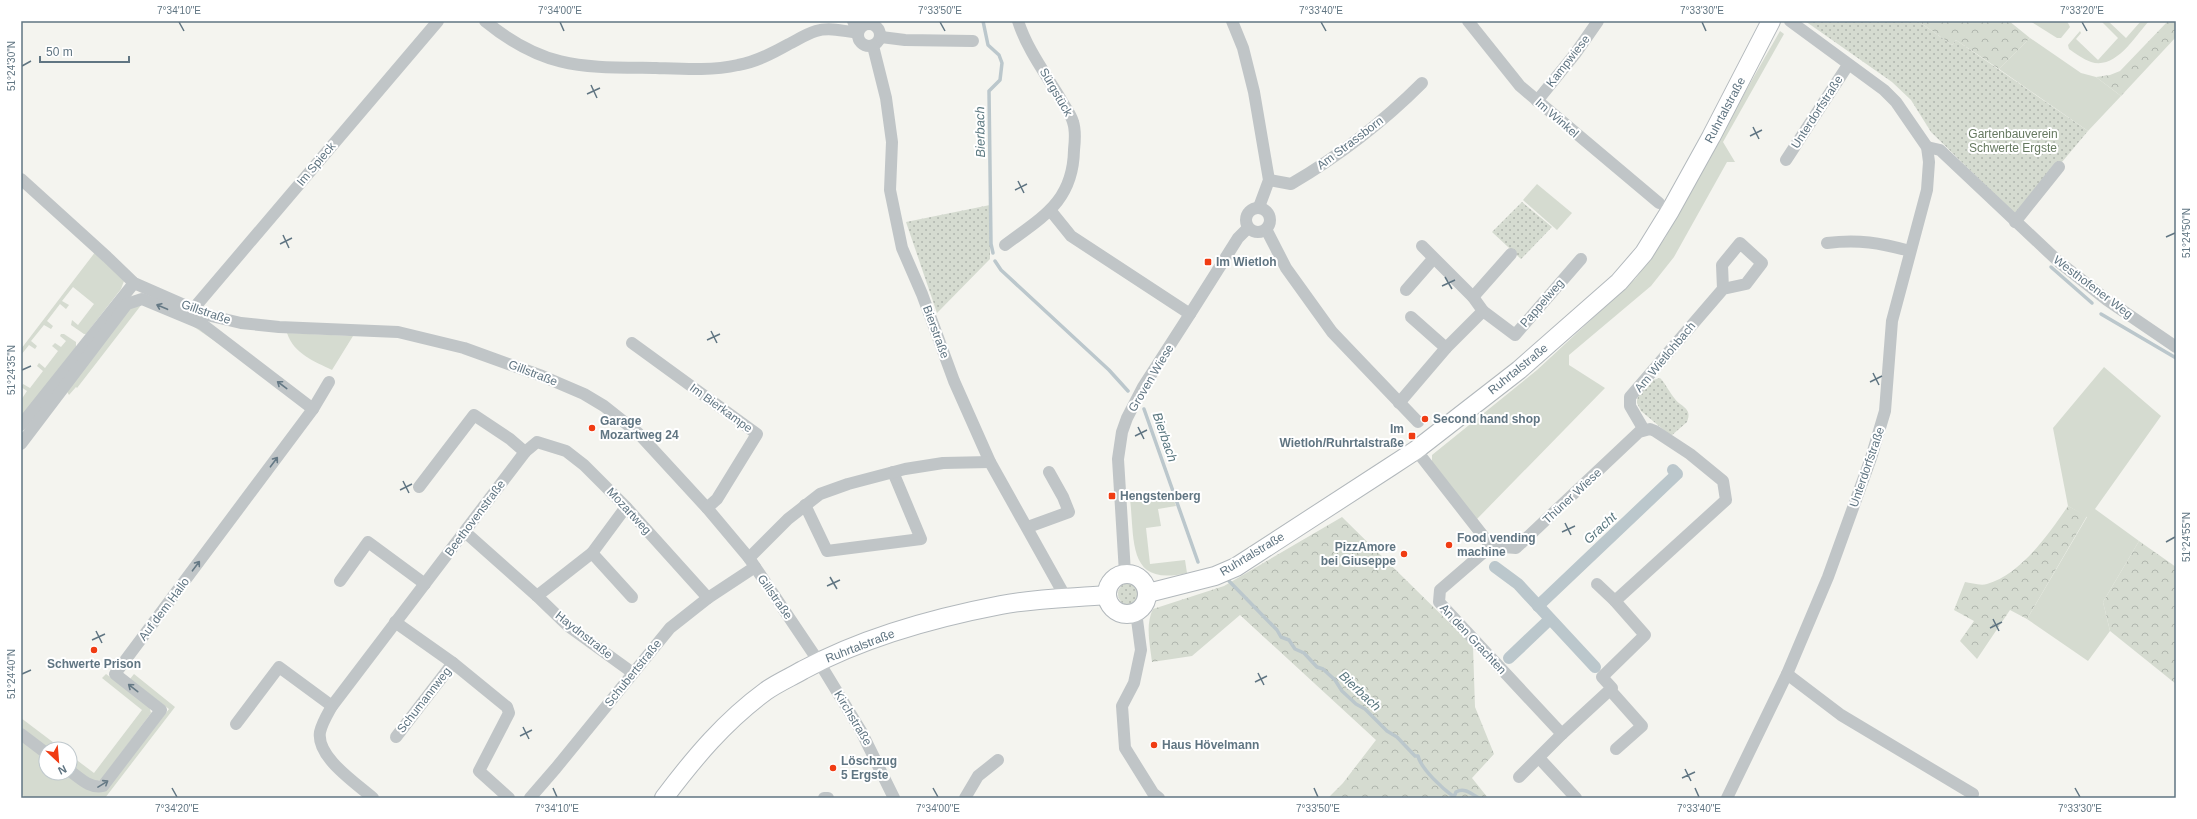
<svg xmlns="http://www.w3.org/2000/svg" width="2197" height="819" font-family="Arial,sans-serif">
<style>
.grass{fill:#d5dbd0}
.forest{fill:url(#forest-crowns)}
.park{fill:url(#park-dots)}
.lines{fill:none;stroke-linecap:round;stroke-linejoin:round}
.stream{stroke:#bbc7cc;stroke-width:3.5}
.canal{stroke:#bbc7cc;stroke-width:12}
.secondary-casing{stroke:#b2b8bc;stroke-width:20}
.minor{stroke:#c0c5c7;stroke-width:12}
.secondary{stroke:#fff;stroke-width:18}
.oneway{stroke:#657985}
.ticks{fill:none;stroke:#607582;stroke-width:1.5}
.poi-dot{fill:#f03c13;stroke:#fff;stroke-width:1.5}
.labels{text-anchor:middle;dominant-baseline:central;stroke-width:4;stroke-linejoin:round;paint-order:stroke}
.street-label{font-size:12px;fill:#607582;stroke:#fff}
.park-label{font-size:12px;fill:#667960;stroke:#fff}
.poi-label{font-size:12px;font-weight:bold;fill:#607582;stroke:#fff;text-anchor:start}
.water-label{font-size:13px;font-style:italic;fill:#5b7880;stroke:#fff}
.neatline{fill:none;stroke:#607582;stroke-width:1.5}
.ticks-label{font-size:10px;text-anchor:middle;fill:#607582}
</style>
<defs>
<pattern id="forest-crowns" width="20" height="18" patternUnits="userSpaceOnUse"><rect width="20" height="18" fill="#d5dbd0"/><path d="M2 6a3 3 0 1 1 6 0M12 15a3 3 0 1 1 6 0" fill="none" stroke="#b0b6ae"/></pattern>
<pattern id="park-dots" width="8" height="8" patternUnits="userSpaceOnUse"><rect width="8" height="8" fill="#d5dbd0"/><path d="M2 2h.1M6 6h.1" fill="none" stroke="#b0b6ae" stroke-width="1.8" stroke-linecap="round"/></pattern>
</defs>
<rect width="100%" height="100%" fill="#f4f4ef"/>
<g class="grass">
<path d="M 2030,21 L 2067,21 L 2070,27 L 2061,38 L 2057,38 Z"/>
<path d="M 2101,21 L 2108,21 L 2126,38 L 2141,21 L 2149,21 C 2135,36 2116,70 2091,62 C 2083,59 2076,54 2069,49 L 2068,45 L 2080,31 L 2081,33 L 2076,39 L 2098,60 L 2118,38 Z"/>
<path d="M 1780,31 L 1784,34 L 1723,142 L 1735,162 L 1727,162 L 1674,257 L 1651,286 L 1569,355 L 1569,365 L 1605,388 L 1476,520 L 1432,463 L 1432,455 L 1537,370 L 1636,278 L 1665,238 L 1736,108 Z"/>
<path d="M 2030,38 L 2081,73 L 2096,77 L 2121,96 L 2088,131 L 1999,69 Z"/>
<path d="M 1537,184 L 1572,213 L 1557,230 L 1523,200 Z"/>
<path d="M 96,251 L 124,281 L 121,289 L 86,334 L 84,334 L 71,325 L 72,320 L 78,325 L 94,304 L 73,287 L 62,301 L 69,305 L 66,309 L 60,304 L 47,321 L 53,326 L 51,329 L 44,325 L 31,341 L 37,346 L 35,349 L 29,345 L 21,355 L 21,349 Z"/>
<path d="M 136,302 L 143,302 L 197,325 L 218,340 L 219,344 L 187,322 L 142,304 L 77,388 L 76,387 L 69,395 L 66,390 L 130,306 Z"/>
<path d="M 287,333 L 353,336 L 332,370 C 314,361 294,354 287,333 Z"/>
<path d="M 61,334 L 64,334 L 76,342 L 76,347 L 21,418 L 21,400 L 27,391 L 21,387 L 23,384 L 30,388 L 43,371 L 37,366 L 39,363 L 45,368 L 58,351 L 52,346 L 55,343 L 61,347 L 66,341 L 60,336 Z"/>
<path d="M 2104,367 L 2161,416 L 2095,509 L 2139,541 L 2103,602 L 2110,631 L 2088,661 L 2027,619 L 2087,517 L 2068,506 L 2053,428 Z"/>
<path d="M 1168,491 L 1171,492 L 1176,506 L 1158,509 L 1161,526 L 1146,528 L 1150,564 L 1185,560 L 1187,573 C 1127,587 1135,542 1130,499 Z"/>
<path d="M 106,674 L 149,705 L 151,713 L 101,780 L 94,782 L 70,765 L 70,755 L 94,773 L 142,710 L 102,678 Z"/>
<path d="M 134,674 L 175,707 L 105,798 L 26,798 L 21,794 L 21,740 L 46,760 L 46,773 L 64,773 L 86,788 L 107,789 L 169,709 L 130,679 Z"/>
<path d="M 21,718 L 62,749 L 49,749 L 21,727 Z"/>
</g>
<g class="forest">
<path d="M 1918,21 L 2009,21 L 2030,38 L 1999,69 L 1956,40 L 1952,45 Z"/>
<path d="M 2168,21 L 2176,21 L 2176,37 L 2121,96 L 2096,77 L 2110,75 L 2120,71 Z"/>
<path d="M 2068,506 L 2087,516 L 2027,619 L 2010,610 L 1977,659 L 1960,641 L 1974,621 L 1954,610 L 1965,582 C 1971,583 1981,586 1987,584 C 2020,575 2049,534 2068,506 Z"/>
<path d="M 1342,517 L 1473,646 L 1475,707 L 1494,754 L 1472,778 L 1488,798 L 1328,798 L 1343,783 L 1376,740 L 1240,615 L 1192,656 L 1152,662 C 1150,645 1145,625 1153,609 L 1224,586 Z"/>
<path d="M 2139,541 L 2176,567 L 2176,684 L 2110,631 L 2103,602 Z"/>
</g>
<g class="park">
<path d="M 1805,21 L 1918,21 L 1952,45 L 1956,40 L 2088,131 L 2020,212 L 2014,213 L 1931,132 L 1911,100 L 1892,82 Z"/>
<path d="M 1522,202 L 1552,227 L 1521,259 L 1492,232 Z"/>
<path d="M 990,205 L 990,259 L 937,313 L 906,222 Z"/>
<path d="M 1660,378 C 1666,384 1669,392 1675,399 C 1681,407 1693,408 1687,422 L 1671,436 L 1641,411 L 1637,403 C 1637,390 1649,389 1653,380 Z"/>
<circle cx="1129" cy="594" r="11"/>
</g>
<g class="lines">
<g class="stream">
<path d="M 983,21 L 988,45 L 999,55 L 1002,63 L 1000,80 L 989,91 L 991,244 L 993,253"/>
<path d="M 995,261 L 1001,270 L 1109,370 L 1128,391"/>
<path d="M 2051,267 L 2092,303"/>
<path d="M 2101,314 L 2176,358"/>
<path d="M 1144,409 L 1198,562"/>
<path d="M 1229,581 L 1277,630 L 1281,637 L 1289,640 L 1295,649 L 1304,653 L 1317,667 L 1323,669 L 1335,680 L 1342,691 L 1356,704 L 1365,709 L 1387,731 L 1397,737 L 1415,756 L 1418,756 C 1421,769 1443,789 1454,797 L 1456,792 C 1465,787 1471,794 1479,798"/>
</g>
<g class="canal">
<path d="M 1495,567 L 1518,584 L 1595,667"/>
<path d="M 1538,606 L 1677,474 L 1673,470"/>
<path d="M 1509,658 L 1549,620"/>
</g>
<g class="secondary-casing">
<g id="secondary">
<circle cx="1127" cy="594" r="20"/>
<path d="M 1148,593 L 1215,576 L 1236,567 L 1390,467 L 1416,450 L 1519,370 L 1619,282 L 1644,253 L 1670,211 L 1711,137 L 1771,21"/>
<path d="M 664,798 C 694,758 725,721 766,691 C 777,683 791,677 803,670 C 864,637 933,618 1001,605 C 1036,598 1072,598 1107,595"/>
</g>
</g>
<g class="minor">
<path d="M 485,21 C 545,70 583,67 656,68 C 683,69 711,71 738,65 C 756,62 773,53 789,44 C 797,40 806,34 816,31 C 829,27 844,31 858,33 L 853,21"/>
<path d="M 1232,21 L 1243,48 L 1254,92 L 1269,180 L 1259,207"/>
<path d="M 1468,21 L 1520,86 L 1659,203"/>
<circle cx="869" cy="35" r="11"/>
<path d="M 881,37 L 905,40 L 973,41"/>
<path d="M 873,46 L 886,98 L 892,142 L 890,190 L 902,248 L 922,294 L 954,381 L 990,462 L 1066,598"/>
<path d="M 1537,101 L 1575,54 L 1598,21"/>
<path d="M 1927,147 L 1940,150 L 2059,262 L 2107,300 L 2176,347"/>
<path d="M 1786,160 L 1848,65"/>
<path d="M 21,179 L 107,257 L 134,283 L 207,315 L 241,323 L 279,327 L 398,332 L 464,348 L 542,376 L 584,394 L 604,406 L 638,433 L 707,508 L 749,558 L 819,662 L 861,731 L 894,798"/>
<path d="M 1269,180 L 1291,184 C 1339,156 1383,122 1422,83"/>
<circle cx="1258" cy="220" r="12"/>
<path d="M 1050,210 L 1071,236 L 1190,314"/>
<path d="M 2015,222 L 2059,167"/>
<path d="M 1266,229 L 1286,268 L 1332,332 L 1418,422"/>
<path d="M 1827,243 C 1859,239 1880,243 1910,251"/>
<path d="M 1005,245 C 1042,217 1073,202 1074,150 C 1075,141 1076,131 1073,122 C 1071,114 1064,106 1060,98 C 1045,73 1027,49 1018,21"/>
<path d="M 1422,246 L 1473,297 L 1483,311"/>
<path d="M 1406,290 L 1433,259"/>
<path d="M 1473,297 L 1511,254"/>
<path d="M 194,308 L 438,21"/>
<path d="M 1411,317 L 1446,348"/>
<path d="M 632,343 L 757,434 L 717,499 L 707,508"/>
<path d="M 1399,403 L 1446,348 L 1483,311 L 1515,335 L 1581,259"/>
<path d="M 21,425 L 134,283"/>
<path d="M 1644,430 L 1630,406 L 1630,397 L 1723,289 L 1746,284 L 1762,263 L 1740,243 L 1722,265 L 1723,289"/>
<path d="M 21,444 L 127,304 L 142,299 L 202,324 L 313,409"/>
<path d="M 1416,450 L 1491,546 L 1516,548 L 1639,432 L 1650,429 L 1655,431 L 1690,454 L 1723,481 L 1726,500 L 1615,601 L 1645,635 L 1602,677 L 1612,688 L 1562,734 L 1439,602 L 1440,590 L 1491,546"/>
<path d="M 419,487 L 474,415 L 510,439 L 525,452"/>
<path d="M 805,505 L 827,551 L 921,539 L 893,472"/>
<path d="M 1028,527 L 1069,512 L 1063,497 L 1049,472"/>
<path d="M 465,532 L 537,596"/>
<path d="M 592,553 L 626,507"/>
<path d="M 749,558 L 788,519 L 820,494 L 848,484 L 905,469 L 943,463 L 990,462"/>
<path d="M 1125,573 L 1118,459 L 1122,432 L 1127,418 L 1143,387 L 1190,314 L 1238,238 L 1248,228"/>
<path d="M 340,581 L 368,542 L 425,584"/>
<path d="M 1597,584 L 1615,601"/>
<path d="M 632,597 L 592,553 L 537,596 L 568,626 L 633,673"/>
<path d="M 1136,612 L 1141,650 L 1134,683 L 1122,706 L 1125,748 L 1153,793 L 1159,798"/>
<path d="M 395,622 L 453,663 L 507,707 L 509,713 L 479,771 L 509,798"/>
<path d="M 1787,674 L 1841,715 L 1973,794"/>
<path d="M 1610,690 L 1642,726 L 1616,749"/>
<path d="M 236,724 L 279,667 L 332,706"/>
<path d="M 21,734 L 46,753"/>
<path d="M 396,737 L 453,663"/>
<path d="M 1539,758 L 1576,798"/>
<path d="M 70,771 C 80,778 90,789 103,786 L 161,710 L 115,674 L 313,409 L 329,382"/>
<path d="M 1519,777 L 1562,734"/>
<path d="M 373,798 C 356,783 316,757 320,732 C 322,723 327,715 332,706 L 525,452 L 537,442 L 566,451 L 584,465 L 626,507 L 708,598"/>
<path d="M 530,798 L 556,768 L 670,628 L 708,598 L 755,567"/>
<path d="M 824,798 L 828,798"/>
<path d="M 965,798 L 978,776 L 998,760"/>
<path d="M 1727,798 L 1787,674 L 1828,577 L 1871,458 L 1885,411 L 1892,321 L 1927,190 L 1929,162 L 1927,147 L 1896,102 L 1884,90 L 1790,21"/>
</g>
<use href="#secondary" class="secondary"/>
</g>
<defs><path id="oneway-shaft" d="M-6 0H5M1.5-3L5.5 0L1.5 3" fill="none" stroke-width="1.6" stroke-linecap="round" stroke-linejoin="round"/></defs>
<g class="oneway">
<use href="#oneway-shaft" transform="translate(162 307) rotate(-157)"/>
<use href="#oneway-shaft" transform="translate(282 385) rotate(-143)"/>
<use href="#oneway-shaft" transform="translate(274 462) rotate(-53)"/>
<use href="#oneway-shaft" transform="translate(196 566) rotate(-53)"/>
<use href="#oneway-shaft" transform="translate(133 688) rotate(-142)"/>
<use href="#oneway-shaft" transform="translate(103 784) rotate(-32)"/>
</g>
<path class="ticks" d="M 179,22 L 184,31M 560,22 L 564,31M 940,22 L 945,31M 1321,22 L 1326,31M 1702,22 L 1706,31M 2082,22 L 2087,31M 22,66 L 31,61M 591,85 L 597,98M 587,94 L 600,88M 1753,127 L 1759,139M 1750,136 L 1762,130M 1018,181 L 1024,193M 1015,190 L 1027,184M 283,235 L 289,248M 2166,237 L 2175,233M 280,244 L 292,238M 1445,277 L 1452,289M 1442,286 L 1455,280M 711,331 L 717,343M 707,340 L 720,334M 22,370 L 31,366M 1873,373 L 1879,385M 1870,382 L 1882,376M 1138,427 L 1144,439M 1135,436 L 1147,430M 403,481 L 409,493M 400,490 L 412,484M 1565,523 L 1571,535M 1562,532 L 1575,526M 2166,542 L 2175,537M 830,577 L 837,589M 827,586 L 840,580M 1993,619 L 1999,631M 1990,628 L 2002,622M 96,631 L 102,643M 92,640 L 105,634M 1258,673 L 1264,685M 22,674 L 31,670M 1255,682 L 1267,676M 523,727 L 529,739M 520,736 L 532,730M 1685,769 L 1691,781M 1682,778 L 1695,772M 172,788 L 177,797M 553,788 L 557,797M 933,788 L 938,797M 1314,788 L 1318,797M 1695,788 L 1699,797M 2075,788 L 2080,797"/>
<g class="poi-dot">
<rect x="1204" y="258" width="8" height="8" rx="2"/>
<circle cx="1425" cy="419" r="4"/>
<circle cx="592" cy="428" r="4"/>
<rect x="1408" y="432" width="8" height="8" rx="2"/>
<rect x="1108" y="492" width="8" height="8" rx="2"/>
<circle cx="1449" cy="545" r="4"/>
<circle cx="1404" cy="554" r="4"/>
<circle cx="94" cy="650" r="4"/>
<circle cx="1154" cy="745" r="4"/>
<circle cx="833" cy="768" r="4"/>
</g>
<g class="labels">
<g class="street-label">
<text transform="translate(1568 61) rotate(-52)">Kampwiese</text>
<text transform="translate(1056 92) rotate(60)">Sürgstück</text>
<text transform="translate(1725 110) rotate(-62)">Ruhrtalstraße</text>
<text transform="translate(1817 112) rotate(-57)">Unterdorfstraße</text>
<text transform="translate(1557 118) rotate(41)">Im Winkel</text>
<text transform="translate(1350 143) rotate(-37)">Am Strassborn</text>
<text transform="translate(316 164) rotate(-50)">Im Spieck</text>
<text transform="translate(2093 287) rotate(37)">Westhofener Weg</text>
<text transform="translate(1542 303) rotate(-49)">Pappelweg</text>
<text transform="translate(206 312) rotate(19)">Gillstraße</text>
<text transform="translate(936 332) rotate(70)">Bierstraße</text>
<text transform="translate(1665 357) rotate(-50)">Am Wietlohbach</text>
<text transform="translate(1518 369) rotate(-39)">Ruhrtalstraße</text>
<text transform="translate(533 373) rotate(21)">Gillstraße</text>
<text transform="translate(1151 378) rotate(-59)">Groven Wiese</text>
<text transform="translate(721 408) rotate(36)">Im Bierkampe</text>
<text transform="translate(1867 467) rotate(-71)">Unterdorfstraße</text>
<text transform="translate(1572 496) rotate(-43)">Thüner Wiese</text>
<text transform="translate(629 511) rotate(47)">Mozartweg</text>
<text transform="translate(475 518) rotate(-53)">Beethovenstraße</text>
<text transform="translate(1252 554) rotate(-31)">Ruhrtalstraße</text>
<text transform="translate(775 597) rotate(55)">Gillstraße</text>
<text transform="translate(164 609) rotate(-53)">Auf dem Hallo</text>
<text transform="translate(584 635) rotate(38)">Haydnstraße</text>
<text transform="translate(1473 639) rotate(47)">An den Grachten</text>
<text transform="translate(860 646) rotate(-21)">Ruhrtalstraße</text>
<text transform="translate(633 673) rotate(-51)">Schubertstraße</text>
<text transform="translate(424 700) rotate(-52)">Schumannweg</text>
<text transform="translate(853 718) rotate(59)">Kirchstraße</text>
</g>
<g class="park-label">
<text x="2013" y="134">Gartenbauverein<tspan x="2013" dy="14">Schwerte Ergste</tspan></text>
</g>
<g class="poi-label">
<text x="1216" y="262">Im Wietloh</text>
<text x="1433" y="419">Second hand shop</text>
<text x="600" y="421">Garage<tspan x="600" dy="14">Mozartweg 24</tspan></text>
<text x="1404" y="429" text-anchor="end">Im<tspan x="1404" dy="14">Wietloh/Ruhrtalstraße</tspan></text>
<text x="1120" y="496">Hengstenberg</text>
<text x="1457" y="538">Food vending<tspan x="1457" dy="14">machine</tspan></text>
<text x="1396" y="547" text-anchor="end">PizzAmore<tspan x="1396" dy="14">bei Giuseppe</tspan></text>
<text x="94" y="664" text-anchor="middle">Schwerte Prison</text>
<text x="1162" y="745">Haus Hövelmann</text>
<text x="841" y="761">Löschzug<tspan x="841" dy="14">5 Ergste</tspan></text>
</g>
<g class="water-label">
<text transform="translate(980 132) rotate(-91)">Bierbach</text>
<text transform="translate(1165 437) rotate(71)">Bierbach</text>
<text transform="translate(1600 528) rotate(-43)">Gracht</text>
<text transform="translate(1360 691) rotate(43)">Bierbach</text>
</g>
</g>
<rect width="2197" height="819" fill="none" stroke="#ffffff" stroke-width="44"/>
<g transform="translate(58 761) rotate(154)"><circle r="19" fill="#ffffff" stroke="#bfc8cd"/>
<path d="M0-3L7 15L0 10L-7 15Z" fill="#f03c13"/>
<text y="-6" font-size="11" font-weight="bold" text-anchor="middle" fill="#607582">N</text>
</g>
<path d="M40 56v6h89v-6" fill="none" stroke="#607582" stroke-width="2"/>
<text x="46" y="56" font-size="12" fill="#607582" stroke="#ffffff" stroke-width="3" paint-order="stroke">50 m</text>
<rect x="22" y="22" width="2153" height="775" class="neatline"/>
<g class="ticks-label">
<text x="179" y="14">7°34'10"E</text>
<text x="560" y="14">7°34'00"E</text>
<text x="940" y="14">7°33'50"E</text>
<text x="1321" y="14">7°33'40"E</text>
<text x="1702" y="14">7°33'30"E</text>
<text x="2082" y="14">7°33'20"E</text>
<text transform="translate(11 66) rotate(-90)" y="4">51°24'30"N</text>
<text transform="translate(2186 233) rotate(-90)" y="4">51°24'50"N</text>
<text transform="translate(11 370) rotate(-90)" y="4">51°24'35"N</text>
<text transform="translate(2186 537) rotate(-90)" y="4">51°24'55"N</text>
<text transform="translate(11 674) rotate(-90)" y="4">51°24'40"N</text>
<text x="177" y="812">7°34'20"E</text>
<text x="557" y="812">7°34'10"E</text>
<text x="938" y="812">7°34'00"E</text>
<text x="1318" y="812">7°33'50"E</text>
<text x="1699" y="812">7°33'40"E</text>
<text x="2080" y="812">7°33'30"E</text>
</g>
</svg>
